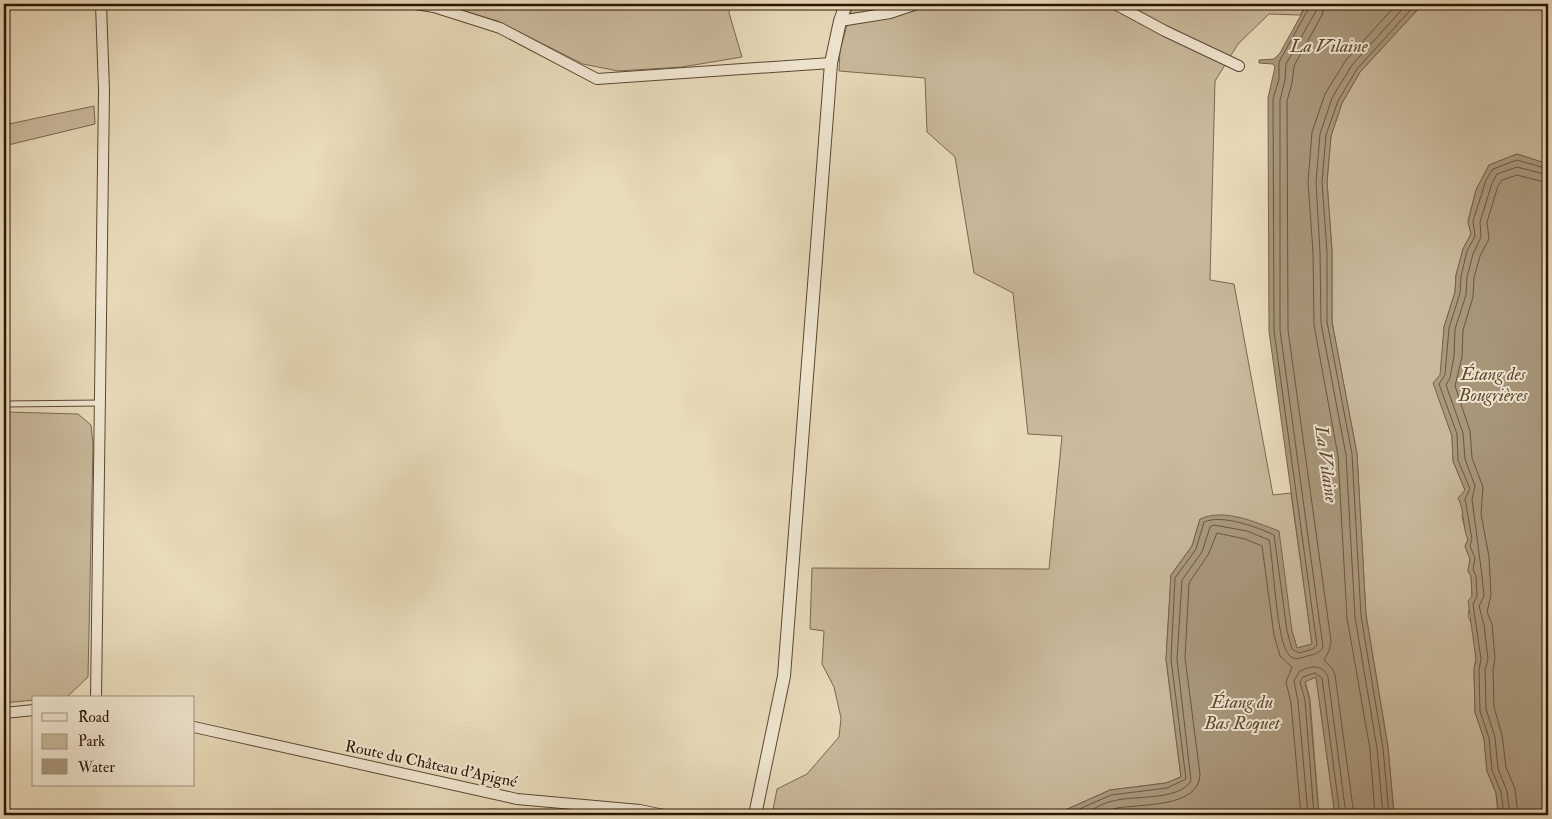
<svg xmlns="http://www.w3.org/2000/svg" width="1552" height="819" font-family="'IM FELL Double Pica',serif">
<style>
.green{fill:#c9ba9c;stroke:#7a674f}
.water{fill:#a9987c;stroke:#77634b}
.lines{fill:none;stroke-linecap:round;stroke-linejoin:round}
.shore{stroke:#6a563f;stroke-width:1}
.service-casing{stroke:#5b4630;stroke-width:7}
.minor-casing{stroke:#5b4630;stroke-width:12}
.tertiary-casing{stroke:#5b4630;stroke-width:14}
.service{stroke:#f1e8d3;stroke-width:5}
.minor{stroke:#f1e8d3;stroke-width:10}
.tertiary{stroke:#f1e8d3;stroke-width:12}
.labels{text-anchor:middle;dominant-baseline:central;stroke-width:4;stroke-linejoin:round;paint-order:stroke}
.street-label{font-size:16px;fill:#2c1402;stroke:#f1e8d3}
.water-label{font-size:18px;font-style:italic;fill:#5e4933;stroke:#f1e8d3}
</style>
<rect width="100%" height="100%" fill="#e9dcbb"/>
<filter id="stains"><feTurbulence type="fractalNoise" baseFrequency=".004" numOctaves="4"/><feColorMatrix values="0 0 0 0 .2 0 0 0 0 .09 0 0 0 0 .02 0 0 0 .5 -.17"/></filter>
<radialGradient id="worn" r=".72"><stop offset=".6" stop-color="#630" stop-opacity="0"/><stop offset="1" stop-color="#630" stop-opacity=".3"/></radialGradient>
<g class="green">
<path d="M 440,4 L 732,4 L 729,13 L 742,57 L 682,67 L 618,71 L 583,64 L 497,21 Z"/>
<path d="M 853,4 L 1307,4 L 1300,15 L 1269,14 L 1238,44 L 1215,81 L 1210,280 L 1234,284 L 1273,495 L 1291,493 L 1312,644 L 1297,648 L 1292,631 L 1200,519 L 1192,546 L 1171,575 L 1166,659 L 1181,777 L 1166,783 L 1110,790 L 1054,815 L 772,815 L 777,789 L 807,774 L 839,737 L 841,718 L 834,687 L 822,664 L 824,631 L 810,629 L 812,568 L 1049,569 L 1062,436 L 1028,434 L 1013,293 L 974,273 L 955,157 L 927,132 L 925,78 L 839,71 L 840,50 Z"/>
<path d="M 1423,4 L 1548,4 L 1548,164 L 1517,154 L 1489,165 L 1476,190 L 1468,221 L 1471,234 L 1463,249 L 1456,275 L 1455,292 L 1444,327 L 1440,402 L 1452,436 L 1453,461 L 1465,490 L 1462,517 L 1468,540 L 1465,546 L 1470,559 L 1468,571 L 1471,576 L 1472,596 L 1468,616 L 1473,627 L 1476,659 L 1474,669 L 1475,712 L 1484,739 L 1487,771 L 1496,793 L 1498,815 L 1394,815 L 1388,747 L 1366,615 L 1357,454 L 1332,322 L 1332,251 L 1327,182 L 1331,136 L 1342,103 L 1360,72 Z"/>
<path d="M 94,106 L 95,124 L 4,146 L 4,125 Z"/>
<path d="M 4,412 L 78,414 L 91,425 L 93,445 L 88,677 L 67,697 L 34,698 L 34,700 L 4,703 Z"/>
<path d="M 1316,677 L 1335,815 L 1319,815 L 1310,699 L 1305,681 Z"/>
<path d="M 489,809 L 562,813 L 562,815 L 489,815 Z"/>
</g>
<g class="water">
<path d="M 1307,4 L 1423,4 L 1360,72 L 1342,103 L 1331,136 L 1327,182 L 1332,251 L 1332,322 L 1357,454 L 1366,615 L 1388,747 L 1394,815 L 1335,815 L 1316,677 L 1305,682 L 1309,699 L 1319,815 L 1054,815 L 1110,790 L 1166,783 L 1181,777 L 1166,659 L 1171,575 L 1192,546 L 1200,519 C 1224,508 1255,522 1279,531 L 1292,631 L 1297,648 L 1312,644 L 1269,331 L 1268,98 L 1275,67 L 1273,64 L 1259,63 L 1259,60 L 1274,59 L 1280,53 Z"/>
<path d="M 1517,154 L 1548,164 L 1548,815 L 1499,815 L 1496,793 L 1487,771 L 1484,739 L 1475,712 L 1474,669 L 1476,659 L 1468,601 L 1472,596 L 1471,576 L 1468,571 L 1470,559 L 1465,546 L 1468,540 C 1462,526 1465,511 1458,498 L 1465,490 L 1453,461 L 1452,436 L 1433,383 L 1440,375 L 1444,327 L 1455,292 L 1456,275 L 1463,249 L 1471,234 L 1468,222 L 1476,190 L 1489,165 Z"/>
</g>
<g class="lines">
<g class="shore">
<path d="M 1325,4 L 1322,15 L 1294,66 L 1292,83 L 1287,101 L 1288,330 L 1331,641 L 1329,651 L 1324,660 L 1332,668 L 1335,675 L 1354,815"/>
<path d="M 1066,815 L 1111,795 L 1167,788 L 1186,779 L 1171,659 L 1175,578 L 1196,549 L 1204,522 C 1222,514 1257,527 1274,535 L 1287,631 L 1292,649 L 1299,653 L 1313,649 L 1317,645 L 1274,331 L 1273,99 L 1279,79 L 1279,62 L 1311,4"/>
<path d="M 1081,815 C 1091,811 1102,803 1113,801 C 1134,795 1179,801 1191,781 L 1177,659 L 1182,580 L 1202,552 L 1210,527 L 1214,525 L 1247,531 L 1269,540 C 1274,562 1276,642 1289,655 C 1294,661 1301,658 1307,656 C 1315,654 1319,654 1323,647 L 1280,330 L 1280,100 L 1285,80 L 1286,64 L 1316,11 L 1317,4"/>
<path d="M 1099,815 C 1105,813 1111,809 1117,808 C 1140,804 1200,808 1200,774 L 1185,658 L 1189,583 L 1208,555 L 1217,533 L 1245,539 L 1262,546 L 1274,635 L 1280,656 L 1292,667 L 1286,682 L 1291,703 L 1301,815"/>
<path d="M 1308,815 L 1298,701 L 1294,681 L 1299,672 C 1309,666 1322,663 1328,677 L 1346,815"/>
<path d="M 1314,815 L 1305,700 L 1300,682 L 1303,677 L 1315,673 L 1322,678 L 1340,815"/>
<path d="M 1375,815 L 1370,749 L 1347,618 L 1338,456 L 1314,325 L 1313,252 L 1308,182 L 1312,132 L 1325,94 L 1346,60 L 1397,4"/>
<path d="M 1383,815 L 1377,748 L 1355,617 L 1346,455 L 1321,323 L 1320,252 L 1316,182 L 1320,134 L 1332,98 L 1352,65 L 1407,4"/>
<path d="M 1389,815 L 1383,748 L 1361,616 L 1352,454 L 1327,322 L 1327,252 L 1322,182 L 1326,135 L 1338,101 L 1357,69 L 1416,4"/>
<path d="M 1504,815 L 1501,792 L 1492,770 L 1489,738 L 1480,711 L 1479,670 L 1481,659 L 1473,604 L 1477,596 L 1476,576 L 1473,570 L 1475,558 L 1470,546 L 1472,539 L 1465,499 L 1470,489 L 1458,460 L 1457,434 L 1439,384 L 1445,375 L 1449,328 L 1460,293 L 1461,276 L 1467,251 L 1475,236 L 1473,221 L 1486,180 L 1493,169 L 1517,160 L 1548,169"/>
<path d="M 1510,815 L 1507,791 L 1498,769 L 1495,737 L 1486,709 L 1485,670 L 1488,659 L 1484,625 L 1479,606 L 1484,596 L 1482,576 L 1472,499 L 1475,486 L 1465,459 L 1463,433 L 1446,385 L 1450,378 L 1454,356 L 1455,329 L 1466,295 L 1467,277 L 1473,254 L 1481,237 L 1480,222 L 1492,183 L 1497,174 L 1517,167 L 1548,175"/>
<path d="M 1518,815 L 1515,789 L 1506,767 L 1502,735 L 1494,707 L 1493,671 L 1495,658 L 1492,624 L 1487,612 L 1491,595 L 1489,557 L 1481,514 L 1483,487 L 1472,458 L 1470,431 L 1455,386 L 1462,357 L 1463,330 L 1473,297 L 1474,278 L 1480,256 L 1489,239 L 1487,222 L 1498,186 L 1502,180 L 1517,175 L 1548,183"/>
</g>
<g class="service-casing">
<path id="service" d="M 4,404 L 101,403"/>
</g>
<g class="minor-casing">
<g id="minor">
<path d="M 416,4 L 434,7 L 500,28 L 597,79 L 831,63"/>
<path d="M 1115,4 L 1165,31 L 1239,66"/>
<path d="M 840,21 L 890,13 L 917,4"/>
<path d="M 96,698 L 104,90 L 101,4"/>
<path d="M 4,713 L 34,710"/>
<path d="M 194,727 L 517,799 L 640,810 L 664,815"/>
</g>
</g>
<g class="tertiary-casing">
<path id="tertiary" d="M 755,815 L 784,676 L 831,63 L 840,21 L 846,4"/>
</g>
<use href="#service" class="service"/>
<use href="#minor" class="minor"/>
<use href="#tertiary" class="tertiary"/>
</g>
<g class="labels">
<g class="street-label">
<text transform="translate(431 764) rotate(12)">Route du Château d'Apigné</text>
</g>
<g class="water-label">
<text x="1329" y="46">La Vilaine</text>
<text x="1493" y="374">Étang des<tspan x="1493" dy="21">Bougrières</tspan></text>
<text transform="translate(1326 464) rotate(82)">La Vilaine</text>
<text x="1242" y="702">Étang du<tspan x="1242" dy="21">Bas Roquet</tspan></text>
</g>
</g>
<rect width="1552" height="819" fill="none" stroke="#e9dcbb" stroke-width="20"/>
<rect x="5" y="5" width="1542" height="809" fill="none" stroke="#2c1402" stroke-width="2.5"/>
<rect x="10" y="10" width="1532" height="799" fill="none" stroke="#2c1402"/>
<rect x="32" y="696" width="162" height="90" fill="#f1e8d3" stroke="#a2937f"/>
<rect x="42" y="713" width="25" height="8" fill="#f1e8d3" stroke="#a2937f"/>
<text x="78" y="722" font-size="15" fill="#2c1402">Road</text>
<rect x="42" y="734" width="25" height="15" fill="#c9ba9c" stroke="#a2937f"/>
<text x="78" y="746" font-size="15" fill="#2c1402">Park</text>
<rect x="42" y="759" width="25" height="15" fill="#a9987c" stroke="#a2937f"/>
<text x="78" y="772" font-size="15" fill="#2c1402">Water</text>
<rect width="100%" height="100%" filter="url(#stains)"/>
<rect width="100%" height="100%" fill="url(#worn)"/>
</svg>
